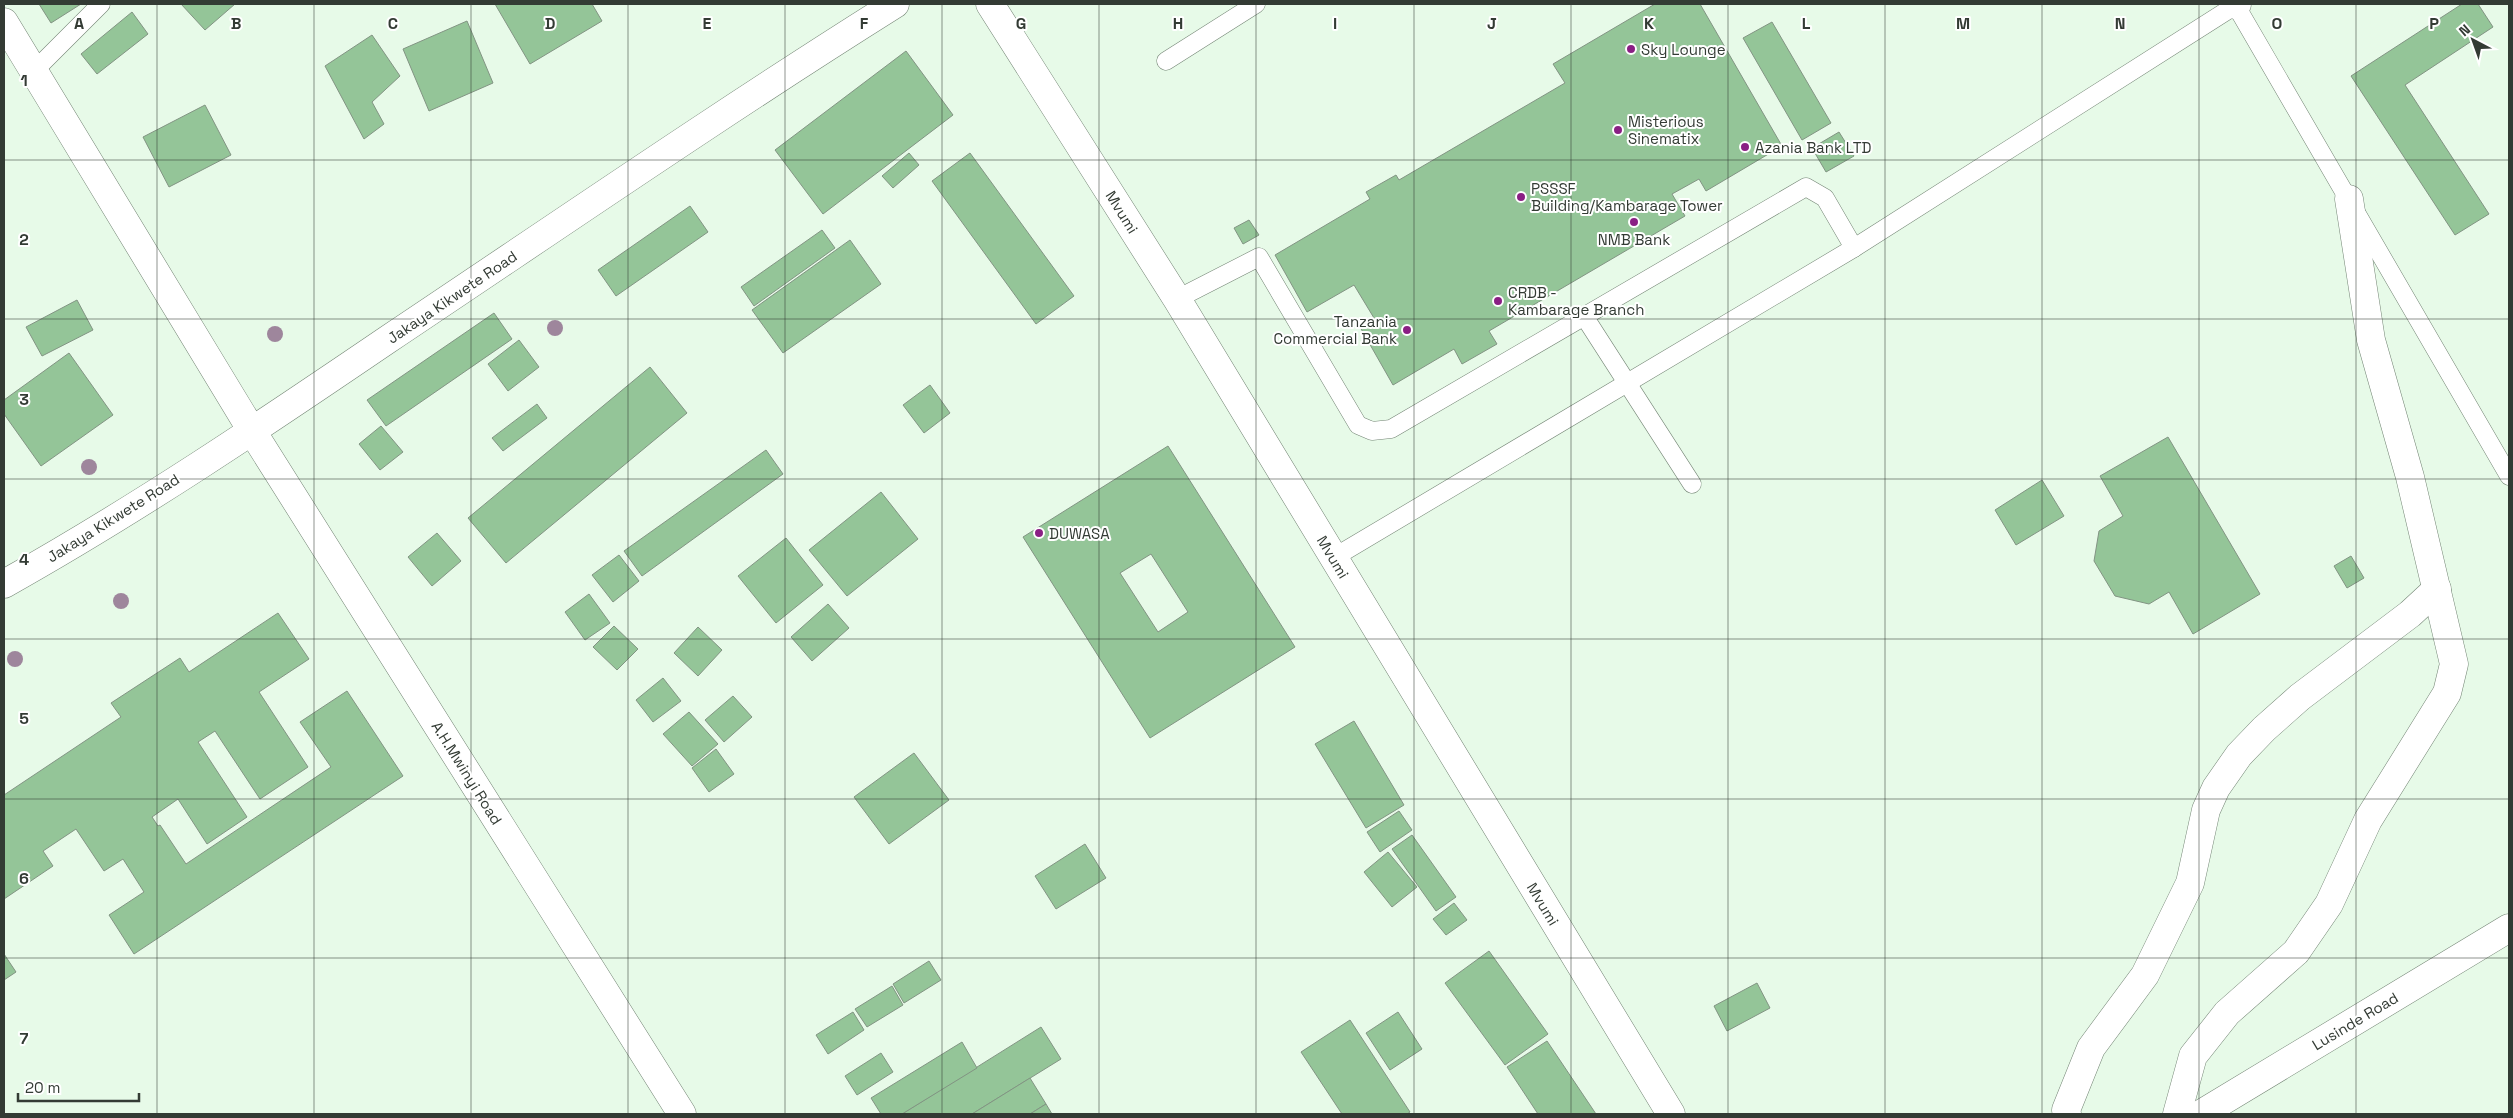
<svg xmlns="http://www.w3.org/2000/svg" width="2513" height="1118" font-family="'Space Grotesk',sans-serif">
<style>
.building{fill:#94c598;stroke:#829483;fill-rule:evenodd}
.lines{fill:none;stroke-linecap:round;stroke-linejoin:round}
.service-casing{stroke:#738474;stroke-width:19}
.minor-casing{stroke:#738474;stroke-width:29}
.secondary-casing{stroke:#738474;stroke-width:29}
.service{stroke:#fff;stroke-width:18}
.minor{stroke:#fff;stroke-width:28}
.secondary{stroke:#fff;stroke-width:28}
.tree{fill:#9e869c}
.grid{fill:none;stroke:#333b34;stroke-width:1;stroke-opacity:0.55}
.poi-dot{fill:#8a1f84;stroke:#fff;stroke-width:2}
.labels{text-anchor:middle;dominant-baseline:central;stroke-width:4;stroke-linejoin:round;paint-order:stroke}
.poi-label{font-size:15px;fill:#333b34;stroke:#fff;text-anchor:start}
.street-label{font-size:15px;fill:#333b34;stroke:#fff}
.grid-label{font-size:16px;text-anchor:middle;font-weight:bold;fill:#333b34;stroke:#fff;stroke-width:4;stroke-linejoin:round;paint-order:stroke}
</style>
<rect width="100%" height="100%" fill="#e7fae8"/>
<g class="building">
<path d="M 39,4 L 81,4 L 51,23 Z"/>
<path d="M 181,4 L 235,4 L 205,30 Z"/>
<path d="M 495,4 L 592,4 L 602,21 L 530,64 Z"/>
<path d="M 1655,4 L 1700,4 L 1782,146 L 1706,191 L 1699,179 L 1672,194 L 1685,216 L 1489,331 L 1497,344 L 1462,364 L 1454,349 L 1393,385 L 1360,327 L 1374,318 L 1354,285 L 1307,312 L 1275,255 L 1370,199 L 1366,192 L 1396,175 L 1399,180 L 1565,83 L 1553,64 Z"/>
<path d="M 2462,4 L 2478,4 L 2493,27 L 2405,85 L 2489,214 L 2455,235 L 2351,76 Z"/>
<path d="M 132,12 L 148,34 L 97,74 L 81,54 Z"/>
<path d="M 467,21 L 493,83 L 429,111 L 403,49 Z"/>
<path d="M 1772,22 L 1831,123 L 1802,140 L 1743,38 Z"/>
<path d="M 372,35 L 400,76 L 372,102 L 384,124 L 364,139 L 325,66 Z"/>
<path d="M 906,51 L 953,115 L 823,214 L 775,150 Z"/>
<path d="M 205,105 L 231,155 L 169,187 L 143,137 Z"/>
<path d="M 1839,132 L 1854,156 L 1826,172 L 1812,148 Z"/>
<path d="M 909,153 L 919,165 L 893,188 L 882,176 Z"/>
<path d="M 970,153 L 1074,296 L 1036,324 L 932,181 Z"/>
<path d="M 690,206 L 708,232 L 616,296 L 598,270 Z"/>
<path d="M 1249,220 L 1259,235 L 1243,244 L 1234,228 Z"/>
<path d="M 822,230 L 835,248 L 754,306 L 741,287 Z"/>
<path d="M 850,240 L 881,284 L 783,353 L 752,310 Z"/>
<path d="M 77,300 L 93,330 L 42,356 L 26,327 Z"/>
<path d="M 494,313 L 512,339 L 386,426 L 367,400 Z"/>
<path d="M 519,340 L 539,367 L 508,391 L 488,364 Z"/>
<path d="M 69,353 L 113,415 L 41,466 L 4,414 L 4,400 Z"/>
<path d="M 650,367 L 687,413 L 506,563 L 468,518 Z"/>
<path d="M 930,385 L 950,413 L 924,433 L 903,405 Z"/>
<path d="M 537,404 L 547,418 L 503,451 L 492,438 Z"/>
<path d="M 381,426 L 403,452 L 380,470 L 359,444 Z"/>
<path d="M 2168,437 L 2260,594 L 2193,634 L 2169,592 L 2149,604 L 2115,596 L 2094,561 L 2099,531 L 2123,516 L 2100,476 Z"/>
<path d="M 1168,446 L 1295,647 L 1150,738 L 1023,537 ZM 1151,554 L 1188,612 L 1158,632 L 1120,573 Z"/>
<path d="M 766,450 L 783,474 L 642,576 L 624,551 Z"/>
<path d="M 2042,480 L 2064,516 L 2016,545 L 1995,510 Z"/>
<path d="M 881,492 L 918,539 L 847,596 L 809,550 Z"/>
<path d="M 437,533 L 461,561 L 432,586 L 408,557 Z"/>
<path d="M 786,538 L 823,585 L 776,623 L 738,576 Z"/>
<path d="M 619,555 L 639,581 L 613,602 L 592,575 Z"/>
<path d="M 2351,556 L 2364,578 L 2347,588 L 2334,566 Z"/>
<path d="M 589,594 L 610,623 L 585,640 L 565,612 Z"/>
<path d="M 828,604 L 849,628 L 812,661 L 791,637 Z"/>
<path d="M 278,613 L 309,659 L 259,692 L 308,767 L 260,799 L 215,731 L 198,742 L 247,817 L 207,844 L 178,799 L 152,817 L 158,826 L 160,825 L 186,864 L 331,767 L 300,722 L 347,691 L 403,776 L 134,954 L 109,915 L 144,892 L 123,859 L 104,871 L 76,829 L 43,851 L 53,866 L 4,899 L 4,795 L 121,717 L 111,703 L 180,658 L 189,672 Z"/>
<path d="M 614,626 L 638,649 L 617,670 L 593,647 Z"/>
<path d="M 698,627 L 722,650 L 698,676 L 674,653 Z"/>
<path d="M 663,678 L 681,701 L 653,722 L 636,700 Z"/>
<path d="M 733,696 L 752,717 L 724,742 L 705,720 Z"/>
<path d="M 689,712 L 718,744 L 692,766 L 663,734 Z"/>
<path d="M 1354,721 L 1404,805 L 1366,828 L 1315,744 Z"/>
<path d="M 716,749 L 734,774 L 709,792 L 692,768 Z"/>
<path d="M 914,753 L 949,800 L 889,844 L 854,797 Z"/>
<path d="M 1399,811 L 1412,830 L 1380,852 L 1367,832 Z"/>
<path d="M 1412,835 L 1456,897 L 1436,911 L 1392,849 Z"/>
<path d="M 1085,844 L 1106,878 L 1056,909 L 1035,876 Z"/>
<path d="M 1388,852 L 1417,887 L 1392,907 L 1364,872 Z"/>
<path d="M 1454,903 L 1467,920 L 1446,935 L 1433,919 Z"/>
<path d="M 1489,951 L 1548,1034 L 1505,1065 L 1445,983 Z"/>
<path d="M 4,954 L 16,972 L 4,980 Z"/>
<path d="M 929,961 L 941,980 L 904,1003 L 893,984 Z"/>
<path d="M 1757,983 L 1770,1008 L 1727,1031 L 1714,1006 Z"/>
<path d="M 892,986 L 903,1005 L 867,1027 L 855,1009 Z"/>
<path d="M 853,1012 L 864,1030 L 828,1054 L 816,1035 Z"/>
<path d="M 1398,1012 L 1422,1049 L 1390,1070 L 1366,1033 Z"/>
<path d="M 1350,1020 L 1410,1112 L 1407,1114 L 1342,1114 L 1301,1052 Z"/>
<path d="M 1041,1027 L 1061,1059 L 972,1114 L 902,1114 Z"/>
<path d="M 1547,1041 L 1596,1114 L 1538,1114 L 1507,1067 Z"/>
<path d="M 962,1042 L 977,1068 L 902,1114 L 881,1114 L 871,1098 Z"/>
<path d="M 881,1053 L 893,1072 L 857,1095 L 845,1076 Z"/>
<path d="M 1030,1078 L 1046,1104 L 1030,1114 L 972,1114 Z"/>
<path d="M 1046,1104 L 1052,1114 L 1030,1114 Z"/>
</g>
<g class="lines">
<g class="service-casing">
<g id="service">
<path d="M 2235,4 L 2509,476"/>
<path d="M 1166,61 L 1256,4"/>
<path d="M 34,71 L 101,4"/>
<path d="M 1177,299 L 1259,257 L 1358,425 L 1372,431 L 1391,429 L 1806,187 L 1825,198 L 1854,248"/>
<path d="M 1584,316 L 1692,484"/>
<path d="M 1333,558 L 1854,248 L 2236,5"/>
</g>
</g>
<g class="minor-casing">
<g id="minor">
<path d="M 990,4 L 1177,299 L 1671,1114"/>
<path d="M 2236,5 L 2237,4"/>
<path d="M 4,22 L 252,431 L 682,1114"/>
<path d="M 2067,1114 L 2066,1110 L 2091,1048 L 2145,975 L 2190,883 L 2206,810 L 2216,788 L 2239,755 L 2264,729 L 2300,697 L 2410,614 L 2437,589"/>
<path d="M 2177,1114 L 2193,1056 L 2227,1013 L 2296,952 L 2329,904 L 2368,820 L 2447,693 L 2454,664 L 2410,477 L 2371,340 L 2349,199"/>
<path d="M 2201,1114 L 2509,928"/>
</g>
</g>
<g class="secondary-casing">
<path id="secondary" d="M 4,584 C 136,510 262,425 387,340 C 556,227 723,112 895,4"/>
</g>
<use href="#service" class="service"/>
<use href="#minor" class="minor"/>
<use href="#secondary" class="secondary"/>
</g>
<g class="tree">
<circle cx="555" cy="328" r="8"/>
<circle cx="275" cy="334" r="8"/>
<circle cx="89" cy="467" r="8"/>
<circle cx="121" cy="601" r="8"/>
<circle cx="15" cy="659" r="8"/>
</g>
<path class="grid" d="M 157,4 L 157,1114M 314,4 L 314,1114M 471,4 L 471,1114M 628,4 L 628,1114M 785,4 L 785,1114M 942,4 L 942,1114M 1099,4 L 1099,1114M 1256,4 L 1256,1114M 1414,4 L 1414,1114M 1571,4 L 1571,1114M 1728,4 L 1728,1114M 1885,4 L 1885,1114M 2042,4 L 2042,1114M 2199,4 L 2199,1114M 2356,4 L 2356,1114M 4,160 L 2509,160M 4,319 L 2509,319M 4,479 L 2509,479M 4,639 L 2509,639M 4,799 L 2509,799M 4,958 L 2509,958"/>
<g class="poi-dot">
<circle cx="1631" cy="49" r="5"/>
<circle cx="1618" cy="130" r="5"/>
<circle cx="1745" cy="147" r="5"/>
<circle cx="1521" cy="197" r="5"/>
<circle cx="1634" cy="222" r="5"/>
<circle cx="1498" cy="301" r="5"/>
<circle cx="1407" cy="330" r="5"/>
<circle cx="1039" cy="533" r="5"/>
</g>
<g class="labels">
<g class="poi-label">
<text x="1641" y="49">Sky Lounge</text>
<text x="1628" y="121">Misterious<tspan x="1628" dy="17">Sinematix</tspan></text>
<text x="1755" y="147">Azania Bank LTD</text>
<text x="1531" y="188">PSSSF<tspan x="1531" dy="17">Building/Kambarage Tower</tspan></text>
<text x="1634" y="239" text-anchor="middle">NMB Bank</text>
<text x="1508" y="292">CRDB -<tspan x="1508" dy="17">Kambarage Branch</tspan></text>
<text x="1397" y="321" text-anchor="end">Tanzania<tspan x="1397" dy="17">Commercial Bank</tspan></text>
<text x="1049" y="533">DUWASA</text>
</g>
<g class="street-label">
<text transform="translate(1122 212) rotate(58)">Mvumi</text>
<text transform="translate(452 297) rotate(-34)">Jakaya Kikwete Road</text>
<text transform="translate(113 518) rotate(-32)">Jakaya Kikwete Road</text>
<text transform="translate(1333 557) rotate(59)">Mvumi</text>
<text transform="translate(467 773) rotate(58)">A.H.Mwinyi Road</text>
<text transform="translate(1543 904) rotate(59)">Mvumi</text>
<text transform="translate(2355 1021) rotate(-31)">Lusinde Road</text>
</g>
</g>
<g class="grid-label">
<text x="79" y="29">A</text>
<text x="236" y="29">B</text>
<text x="393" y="29">C</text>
<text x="550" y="29">D</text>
<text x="707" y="29">E</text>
<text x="864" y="29">F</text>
<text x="1021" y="29">G</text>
<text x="1178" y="29">H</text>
<text x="1335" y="29">I</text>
<text x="1492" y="29">J</text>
<text x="1649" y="29">K</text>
<text x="1806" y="29">L</text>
<text x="1963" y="29">M</text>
<text x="2120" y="29">N</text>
<text x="2277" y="29">O</text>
<text x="2434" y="29">P</text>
<text x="24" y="86">1</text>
<text x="24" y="245">2</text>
<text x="24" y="405">3</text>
<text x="24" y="565">4</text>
<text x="24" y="724">5</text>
<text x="24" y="884">6</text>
<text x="24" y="1044">7</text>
</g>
<rect width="2513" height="1118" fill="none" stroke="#333b34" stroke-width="10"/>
<g transform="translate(2473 40) rotate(319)" stroke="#ffffff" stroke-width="4" paint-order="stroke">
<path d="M0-4L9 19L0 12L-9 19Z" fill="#333b34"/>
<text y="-8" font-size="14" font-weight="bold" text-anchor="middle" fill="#333b34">N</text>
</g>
<path d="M18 1093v8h121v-8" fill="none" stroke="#333b34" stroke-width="2.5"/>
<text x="25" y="1093" font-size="15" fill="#333b34" stroke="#ffffff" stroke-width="4" paint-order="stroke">20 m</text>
</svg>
